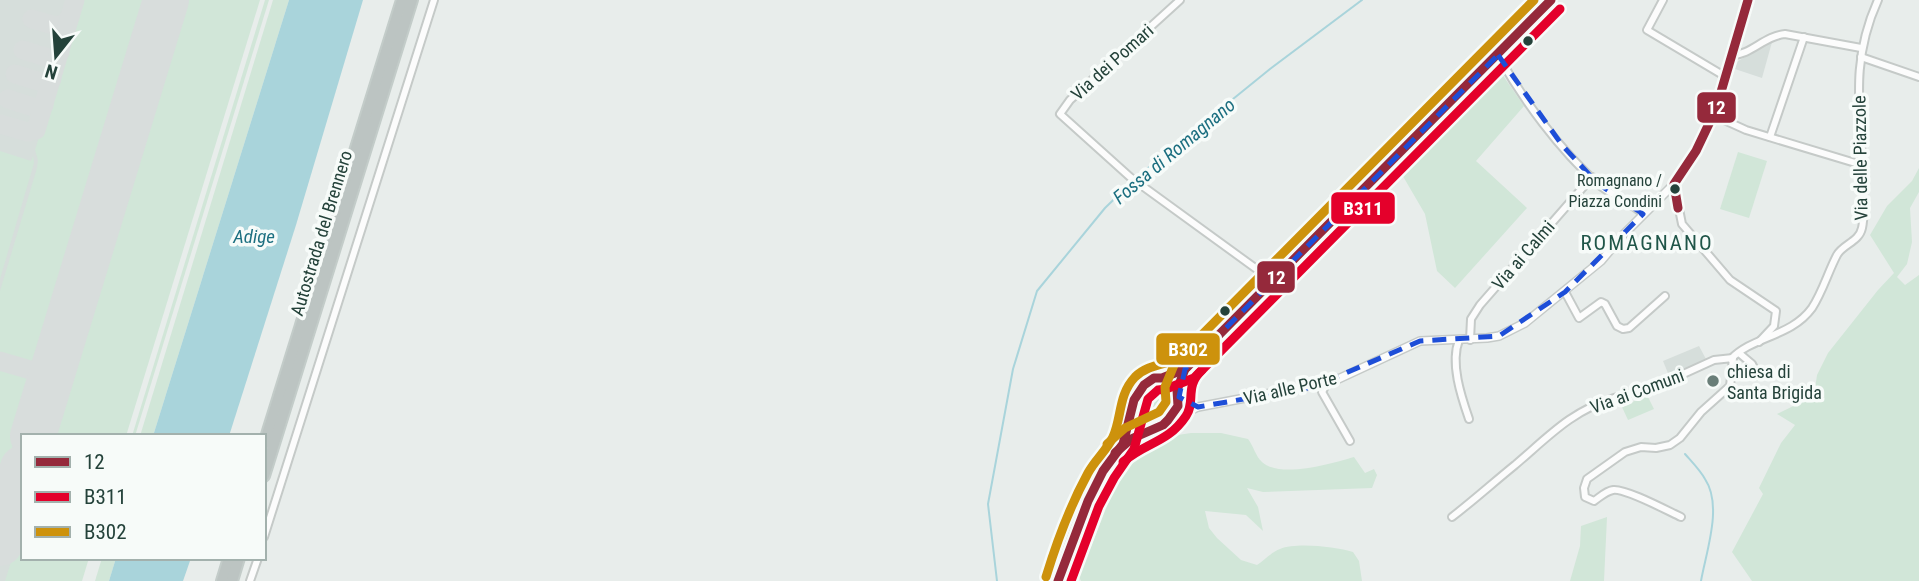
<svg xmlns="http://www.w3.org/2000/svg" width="1919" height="581" font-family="'Roboto Condensed',sans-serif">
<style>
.built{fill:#d6dedb}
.green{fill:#d1e6d8}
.water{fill:#a9d4db}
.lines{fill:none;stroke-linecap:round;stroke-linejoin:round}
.stream{stroke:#a9d4db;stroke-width:2}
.taxiway{stroke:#d8dddc;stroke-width:19}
.runway{stroke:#d8dddc;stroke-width:46}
.minor-casing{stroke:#c5cac8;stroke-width:10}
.tertiary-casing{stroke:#c5cac8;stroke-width:10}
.secondary-casing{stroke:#c3cbc8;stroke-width:11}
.motorway-casing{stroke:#c3ccc9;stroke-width:14}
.minor{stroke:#fcfcfc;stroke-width:6}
.tertiary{stroke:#fcfcfc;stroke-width:7}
.secondary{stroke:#fcfcfc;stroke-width:8}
.motorway{stroke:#bcc4c2;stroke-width:10}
.bus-1-casing{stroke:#f7fbf9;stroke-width:14}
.bus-2-casing{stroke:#f7fbf9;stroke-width:14}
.bus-3-casing{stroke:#f7fbf9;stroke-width:14}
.bus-1{stroke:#95293b;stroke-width:9}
.bus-2{stroke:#e4002b;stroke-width:9}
.bus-3{stroke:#cd920c;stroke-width:9}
.marked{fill:none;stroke:#1d4ed8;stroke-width:5;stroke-dasharray:14 9;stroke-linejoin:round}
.bus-dot{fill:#24423a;stroke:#f7fbf9;stroke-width:2.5}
.poi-dot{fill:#697e78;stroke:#f7fbf9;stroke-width:2.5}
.labels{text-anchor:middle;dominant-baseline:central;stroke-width:7;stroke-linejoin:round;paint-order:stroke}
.bus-label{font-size:16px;fill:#24423a;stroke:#f7fbf9;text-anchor:end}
.street-label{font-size:18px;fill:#24423a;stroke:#f7fbf9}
.poi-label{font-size:18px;fill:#24423a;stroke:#f7fbf9;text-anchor:start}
.water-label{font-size:19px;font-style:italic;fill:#1c6f80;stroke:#f7fbf9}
.quarter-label{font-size:21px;letter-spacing:2px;fill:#1f5548;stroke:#f7fbf9}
.line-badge{stroke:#f7fbf9;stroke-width:2.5}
.badge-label{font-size:19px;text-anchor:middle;font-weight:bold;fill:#fff}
</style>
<rect width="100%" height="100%" fill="#e8edeb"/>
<g class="built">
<path d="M 0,0 L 258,0 L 125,436 L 23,436 L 23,558 L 80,581 L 0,581 Z"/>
<path d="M 1772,42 L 1762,78 L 1735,69 L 1738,61 Z"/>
<path d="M 1699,346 L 1707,361 L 1670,378 L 1663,361 Z"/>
</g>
<g class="green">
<path d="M 82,0 L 146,0 L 147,6 L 37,368 L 34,369 L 0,359 L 0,291 L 37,168 L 38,160 L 35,150 Z"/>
<path d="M 183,0 L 260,0 L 126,436 L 50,436 Z"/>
<path d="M 265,0 L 269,0 L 135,436 L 132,436 Z"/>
<path d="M 273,0 L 289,0 L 153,436 L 140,436 Z"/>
<path d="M 1495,64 L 1524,106 L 1476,161 L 1527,208 L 1455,288 L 1437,271 L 1425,214 L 1397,166 Z"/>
<path d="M 0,151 L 31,161 L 33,156 L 34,163 L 0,279 Z"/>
<path d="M 1738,152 L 1767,161 L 1749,218 L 1720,209 Z"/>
<path d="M 1919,168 L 1919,192 L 1910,208 L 1912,242 L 1907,264 L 1897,277 L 1905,285 L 1919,275 L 1919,581 L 1752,581 L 1732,552 L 1763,494 L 1759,488 L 1781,443 L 1795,425 L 1777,414 L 1814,396 L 1817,375 L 1828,353 L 1878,290 L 1894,273 L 1870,235 L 1887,206 L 1912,181 Z"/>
<path d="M 0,365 L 34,375 L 0,488 Z"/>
<path d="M 1161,383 L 1173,391 C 1178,406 1167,415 1156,422 L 1143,420 C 1128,406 1144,385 1161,383 Z"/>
<path d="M 1647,395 L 1654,409 L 1628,420 L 1622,407 Z"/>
<path d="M 1191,433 L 1221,433 L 1248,439 C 1253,445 1256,457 1262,462 C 1281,479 1333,463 1354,457 L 1365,473 L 1374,469 L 1377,475 L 1372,488 L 1263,492 L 1247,488 L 1258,507 L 1263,531 L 1246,515 L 1205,511 L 1209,528 L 1217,538 L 1241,560 L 1257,565 C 1264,560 1272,552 1280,549 C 1297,542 1336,547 1353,552 L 1359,561 L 1362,581 L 1081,581 L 1079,577 L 1107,506 L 1127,462 L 1126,458 L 1129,449 L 1145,440 Z"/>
<path d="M 1607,517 L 1604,581 L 1570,581 L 1580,546 L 1581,526 Z"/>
<path d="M 23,524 L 23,558 L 89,558 L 82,581 L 5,581 Z"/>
<path d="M 102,558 L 116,558 L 109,581 L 95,581 Z"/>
</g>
<g class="water">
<path d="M 289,0 L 363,0 L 296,225 L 229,436 L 153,436 Z"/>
<path d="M 116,558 L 191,558 L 183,581 L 109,581 Z"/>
</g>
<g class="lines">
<g class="stream">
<path d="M 1685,454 C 1692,462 1700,470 1705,479 C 1723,506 1706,552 1701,581"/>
<path d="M 997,581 L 988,504 L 1013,369 L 1037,291 L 1105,208 L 1138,176 L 1270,69 L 1362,0"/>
</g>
<g class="taxiway">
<path d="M 32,19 L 56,26 L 64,24 L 70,17"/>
<path d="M 23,50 L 49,58 L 56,57 L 60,52"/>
<path d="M 15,74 L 44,83 L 52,79"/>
<path d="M 8,99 L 36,108 L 44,105"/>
<path d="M 0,124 L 28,132 L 36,130 L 75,0"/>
<path d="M 0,361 L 51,376"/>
</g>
<g class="runway">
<path d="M 33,436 L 166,0"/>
<path d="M 0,543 L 23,468"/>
</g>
<g class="minor-casing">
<g id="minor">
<path d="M 1180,0 L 1070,100 L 1060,114 L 1130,177 L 1273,281"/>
<path d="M 1663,0 L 1647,30 L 1721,74 L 1727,74"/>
<path d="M 1498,55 C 1523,100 1559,149 1598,184 C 1612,196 1630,201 1643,214"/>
<path d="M 1732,55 C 1751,55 1764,36 1785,34 L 1861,48"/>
<path d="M 1861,57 L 1919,77"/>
<path d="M 1713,115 L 1746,130 L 1862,165"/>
<path d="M 1770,137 L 1804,37"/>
<path d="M 1674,184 L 1682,224 L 1730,280 L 1776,311 L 1774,326 L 1759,342"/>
<path d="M 1565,292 L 1579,318 L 1601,302 L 1605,304 L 1617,326 L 1623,329 L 1629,328 L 1665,296"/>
<path d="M 1459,340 C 1450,363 1461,396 1469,419"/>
<path d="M 1470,340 L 1471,319 L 1480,305 L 1592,177"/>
<path d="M 1739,353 L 1752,364 L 1758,376"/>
<path d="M 1731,359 C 1753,336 1791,337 1812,308 C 1823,291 1828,272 1837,255 C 1843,244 1859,242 1862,228 C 1865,215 1863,198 1863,185 C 1862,116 1848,66 1878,0"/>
<path d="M 1327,383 L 1322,392 L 1350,441"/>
<path d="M 1452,517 C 1474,500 1494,482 1515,465 C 1548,437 1571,411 1614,398 C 1625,395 1634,391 1646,391 L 1714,360 L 1733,358 L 1730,386 L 1701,412 L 1680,438 L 1670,445 L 1656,448 L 1641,447 L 1625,452 L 1587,479 L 1584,488 L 1585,497 L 1594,501 C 1600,497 1606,491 1613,490 C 1625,488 1668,511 1681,517"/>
<path d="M 264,537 L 434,0"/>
<path d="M 250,581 L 258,558"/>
</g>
</g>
<g class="tertiary-casing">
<g id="tertiary">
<path d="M 1179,397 L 1197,407"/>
<path d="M 1169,420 L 1198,407 L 1334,381 L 1420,341 L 1487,338 L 1499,336 L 1525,323 L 1601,261 L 1622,236 L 1674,184 L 1696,151 L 1716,109 L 1748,0"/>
</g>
</g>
<g class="secondary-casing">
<g id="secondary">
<path d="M 1131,413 L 1140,424 L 1152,428"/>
<path d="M 1123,444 C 1131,419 1128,393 1154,378 L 1162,378 L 1185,369"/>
<path d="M 1058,581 C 1070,539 1086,493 1112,457 C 1132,431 1161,433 1176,409 C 1180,402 1176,396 1177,389 C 1178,382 1183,375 1185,369 L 1551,0"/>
</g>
</g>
<g class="motorway-casing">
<g id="motorway">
<path d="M 264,444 L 402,0"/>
<path d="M 264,476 L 412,0"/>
<path d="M 222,581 L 229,558"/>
<path d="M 232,581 L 239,558"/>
</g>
</g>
<use href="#minor" class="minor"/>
<use href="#tertiary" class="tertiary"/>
<use href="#secondary" class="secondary"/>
<use href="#motorway" class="motorway"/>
<g class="bus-1-casing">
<g id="bus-1">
<path d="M 1678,208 L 1674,184 L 1696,151 L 1716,109 L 1748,0"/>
<path d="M 1115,453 L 1131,439 L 1163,425 L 1168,420 L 1178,406 L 1177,390 L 1185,369 L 1193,361"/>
<path d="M 1058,581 L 1088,501 L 1103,471 L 1123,444 L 1134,400 L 1144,385 L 1154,378 L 1162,378 L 1185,369 L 1551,0"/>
</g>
</g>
<g class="bus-2-casing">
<g id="bus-2">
<path d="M 1123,462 C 1146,442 1168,443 1186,416 C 1196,401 1184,387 1202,370"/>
<path d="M 1071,581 L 1099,506 L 1114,478 L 1134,449 L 1148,399 L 1158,390 L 1166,389 L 1194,378 L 1560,9"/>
</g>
</g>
<g class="bus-3-casing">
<g id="bus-3">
<path d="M 1107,444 L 1125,428 L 1159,412 L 1166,402 L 1165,387 L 1174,365 L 1184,352"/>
<path d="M 1046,577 C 1057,541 1070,506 1088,473 C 1095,460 1107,450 1113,437 C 1122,417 1118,395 1135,377 C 1147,365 1163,365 1178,359 L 1534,0"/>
</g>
</g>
<use href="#bus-1" class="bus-1"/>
<use href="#bus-2" class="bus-2"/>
<use href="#bus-3" class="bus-3"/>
</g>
<path class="marked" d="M 1498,55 L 1562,145 L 1597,183 L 1643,214 L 1565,292 L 1499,336 L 1420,341 L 1313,387 L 1198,407 L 1179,397 L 1185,369 Z"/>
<g class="bus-dot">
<circle cx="1528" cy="41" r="6"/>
<circle cx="1675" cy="189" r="6"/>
<circle cx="1225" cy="311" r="6"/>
</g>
<circle class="poi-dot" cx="1713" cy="381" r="7"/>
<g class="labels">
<g class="bus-label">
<text x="1662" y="180">Romagnano /<tspan x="1662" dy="21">Piazza Condini</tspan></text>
</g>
<g class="street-label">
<text transform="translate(1112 62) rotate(-42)">Via dei Pomari</text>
<text transform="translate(1860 158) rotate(-91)">Via delle Piazzole</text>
<text transform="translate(321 233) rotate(-73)">Autostrada del Brennero</text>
<text transform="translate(1523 255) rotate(-49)">Via ai Calmi</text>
<text transform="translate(1290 388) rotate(-13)">Via alle Porte</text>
<text transform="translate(1637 391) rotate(-20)">Via ai Comuni</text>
</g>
<g class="poi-label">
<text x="1727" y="371">chiesa di<tspan x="1727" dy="21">Santa Brigida</tspan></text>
</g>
<g class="water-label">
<text transform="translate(1174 151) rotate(-40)">Fossa di Romagnano</text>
<text x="254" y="236">Adige</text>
</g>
<g class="quarter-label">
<text x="1647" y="243">ROMAGNANO</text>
</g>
</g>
<g class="line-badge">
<rect x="1696" y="91" width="41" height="33" rx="7" fill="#95293b"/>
<rect x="1330" y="191" width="66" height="34" rx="7" fill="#e4002b"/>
<rect x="1256" y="260" width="40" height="34" rx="7" fill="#95293b"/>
<rect x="1155" y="332" width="66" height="34" rx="7" fill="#cd920c"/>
</g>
<g class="badge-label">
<text x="1716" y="114">12</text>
<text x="1363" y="215">B311</text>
<text x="1276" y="284">12</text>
<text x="1188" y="356">B302</text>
</g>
<rect x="21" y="434" width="245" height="126" fill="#f7fbf9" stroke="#a3b1ad" stroke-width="2"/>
<rect x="35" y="457" width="35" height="10" fill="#95293b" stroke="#a3b1ad" stroke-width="2"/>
<text x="84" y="469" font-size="21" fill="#24423a">12</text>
<rect x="35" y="492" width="35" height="10" fill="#e4002b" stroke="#a3b1ad" stroke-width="2"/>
<text x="84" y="504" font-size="21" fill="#24423a">B311</text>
<rect x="35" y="527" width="35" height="10" fill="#cd920c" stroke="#a3b1ad" stroke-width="2"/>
<text x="84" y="539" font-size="21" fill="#24423a">B302</text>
<g transform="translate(56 56) rotate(197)" stroke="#f7fbf9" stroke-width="5" paint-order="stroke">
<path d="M0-5L12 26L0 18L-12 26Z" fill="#24423a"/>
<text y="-10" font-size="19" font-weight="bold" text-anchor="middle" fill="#24423a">N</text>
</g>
</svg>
